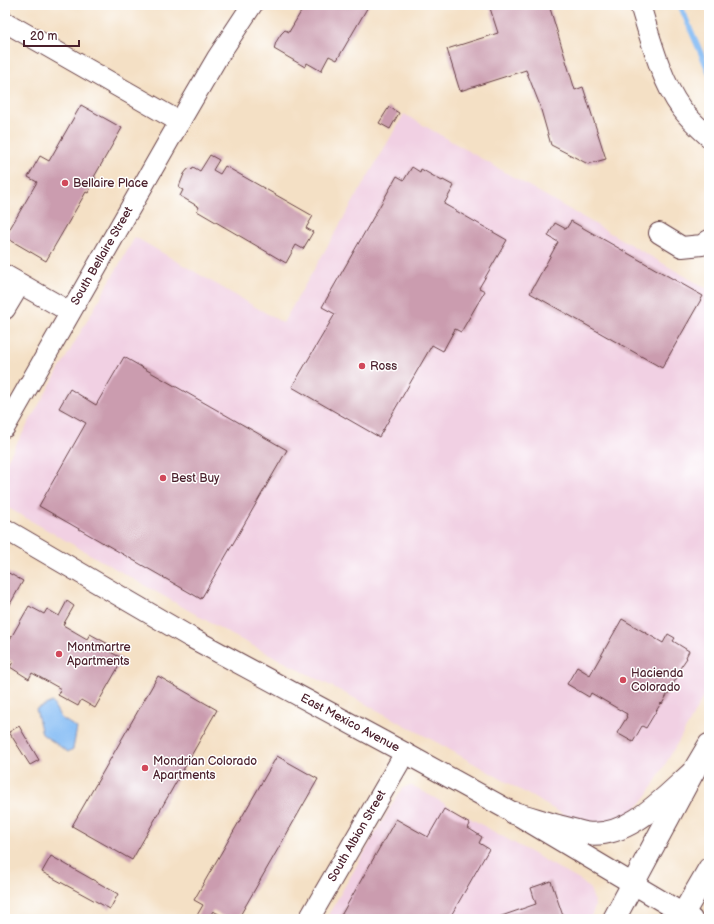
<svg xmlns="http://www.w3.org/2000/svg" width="714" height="924" font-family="'Balsamiq Sans',sans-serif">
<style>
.built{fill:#f1d0e3}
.water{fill:#83bbf4;stroke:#666d90}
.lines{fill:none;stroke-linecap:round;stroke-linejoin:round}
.stream{stroke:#83bbf4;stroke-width:5.5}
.building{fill:#cb9caf}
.minor-casing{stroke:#643c42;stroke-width:22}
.major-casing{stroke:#643c42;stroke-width:24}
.minor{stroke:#fff;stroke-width:20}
.major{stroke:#fff;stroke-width:22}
.poi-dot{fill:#d1495b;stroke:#fff;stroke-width:1.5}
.labels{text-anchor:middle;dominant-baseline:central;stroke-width:3;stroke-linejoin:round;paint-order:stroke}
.poi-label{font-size:12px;fill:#4a1f2b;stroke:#fff;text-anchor:start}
.street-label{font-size:12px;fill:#4a1f2b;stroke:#fff}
</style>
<rect width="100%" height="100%" fill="#fff"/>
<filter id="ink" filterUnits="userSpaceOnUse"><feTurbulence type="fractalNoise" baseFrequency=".025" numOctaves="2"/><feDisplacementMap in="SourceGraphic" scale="8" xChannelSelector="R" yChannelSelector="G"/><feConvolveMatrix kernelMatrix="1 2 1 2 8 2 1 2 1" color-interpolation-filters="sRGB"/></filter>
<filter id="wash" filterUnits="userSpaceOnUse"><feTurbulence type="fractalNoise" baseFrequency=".012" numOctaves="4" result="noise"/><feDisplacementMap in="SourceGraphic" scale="16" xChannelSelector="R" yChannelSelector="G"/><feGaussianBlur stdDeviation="0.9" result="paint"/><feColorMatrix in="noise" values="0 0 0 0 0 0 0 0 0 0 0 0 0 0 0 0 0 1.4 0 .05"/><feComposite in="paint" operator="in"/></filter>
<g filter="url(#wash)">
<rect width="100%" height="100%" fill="#f4e0c5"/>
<g class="built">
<path d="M 404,114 L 709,290 L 709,686 L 688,725 L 648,794 L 641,803 L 627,816 L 597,825 L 573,820 L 438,743 L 362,702 L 232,635 L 5,506 L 5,464 L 135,237 L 283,323 Z"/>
<path d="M 408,786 L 412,786 L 417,788 L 581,881 L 590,889 L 593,897 L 595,905 L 594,909 L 590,919 L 326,919 L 398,794 L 403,788 Z"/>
</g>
<path class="water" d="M 52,702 L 61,718 L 77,728 L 73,749 L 68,752 L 42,734 L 36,709 Z"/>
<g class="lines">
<path class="stream" d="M 680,5 L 709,72"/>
</g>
<g id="blocks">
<g class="building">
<path d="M 305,5 L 369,5 L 337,60 L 329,56 L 321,71 L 307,63 L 305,67 L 274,49 L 276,42 L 281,34 L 285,30 L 289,32 Z"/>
<path d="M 489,5 L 549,5 L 575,90 L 583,87 L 606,159 L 588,164 L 551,145 L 539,103 L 526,70 L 460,91 L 447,49 L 498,33 Z"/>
<path d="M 81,105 L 122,128 L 94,177 L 96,178 L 88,193 L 86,192 L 46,261 L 5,237 L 37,182 L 28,177 L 40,156 L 49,161 Z"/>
<path d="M 389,107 L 399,113 L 390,129 L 379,123 Z"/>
<path d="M 210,155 L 219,160 L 213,170 L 220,174 L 225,166 L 313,216 L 306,228 L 313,232 L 303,249 L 296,245 L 286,263 L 197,211 L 199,207 L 180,196 L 183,190 L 179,188 L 180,184 L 184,174 L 187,170 L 190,168 L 192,170 L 193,167 L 200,171 Z"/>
<path d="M 412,167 L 420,172 L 421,169 L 442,181 L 443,180 L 454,186 L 444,204 L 507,240 L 479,288 L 485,291 L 461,332 L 455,329 L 443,351 L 432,345 L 379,437 L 292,387 L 335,314 L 322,307 L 397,176 L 404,180 Z"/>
<path d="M 571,221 L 703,296 L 662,368 L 530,293 L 558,242 L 548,236 L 555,223 L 566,229 Z"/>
<path d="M 124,357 L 287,450 L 201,599 L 39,506 L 86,423 L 59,408 L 70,389 L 96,405 Z"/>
<path d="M 5,571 L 23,581 L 5,613 Z"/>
<path d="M 67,601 L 74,606 L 63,625 L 87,639 L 90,634 L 110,645 L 107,650 L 123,659 L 95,708 L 81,700 L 78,706 L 58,695 L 61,689 L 32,673 L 29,679 L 10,667 L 13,662 L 5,657 L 5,648 L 29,606 L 44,614 L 47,609 L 59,616 Z"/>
<path d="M 622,619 L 663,643 L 668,634 L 675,638 L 673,641 L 689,651 L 686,657 L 687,658 L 678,671 L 680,672 L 662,704 L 661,703 L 646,728 L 642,726 L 633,742 L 617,733 L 627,717 L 626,716 L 627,714 L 591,693 L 589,697 L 567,684 L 577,667 L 590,675 Z"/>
<path d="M 158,676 L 217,710 L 132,860 L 72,826 Z"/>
<path d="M 19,726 L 39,760 L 30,765 L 9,732 Z"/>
<path d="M 277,756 L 318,779 L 238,919 L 228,919 L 213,911 L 208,919 L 199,919 L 196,917 L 203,905 L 194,900 Z"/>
<path d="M 444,809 L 470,824 L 468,828 L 482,837 L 479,843 L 489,849 L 449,919 L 339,919 L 396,819 L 428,837 Z"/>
<path d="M 51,856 L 118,894 L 110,909 L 42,872 Z"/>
<path d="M 551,881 L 564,919 L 493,919 L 536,904 L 531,888 Z"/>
</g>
</g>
</g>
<g filter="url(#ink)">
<use href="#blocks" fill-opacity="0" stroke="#643c42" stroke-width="1"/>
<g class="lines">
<g class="minor-casing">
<g id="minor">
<path d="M 640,5 C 650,37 661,81 681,108 C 689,119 699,128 709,137"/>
<path d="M 5,22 L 180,122"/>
<path d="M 659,233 L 682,247 L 702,245 L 709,240"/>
<path d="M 5,275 L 70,312"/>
<path d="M 5,309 L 20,284"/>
<path d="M 5,427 L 168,142 L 217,58 L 252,5"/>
<path d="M 5,529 L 190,637 L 405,753 L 514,813 L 692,919"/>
<path d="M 309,919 L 405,753"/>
</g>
</g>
<g class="major-casing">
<g id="major">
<path d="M 514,813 C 529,817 543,822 558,826 C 567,828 576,831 585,833 C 627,840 664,798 693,772"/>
<path d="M 614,919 L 693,772 L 709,745"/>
<path d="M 680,919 L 709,869"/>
</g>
</g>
<use href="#minor" class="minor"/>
<use href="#major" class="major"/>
</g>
</g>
<g class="poi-dot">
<circle cx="65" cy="183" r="4"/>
<circle cx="362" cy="366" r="4"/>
<circle cx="163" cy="478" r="4"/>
<circle cx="59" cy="654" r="4"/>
<circle cx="623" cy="680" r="4"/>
<circle cx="145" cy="768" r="4"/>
</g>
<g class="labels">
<g class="poi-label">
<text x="73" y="183">Bellaire Place</text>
<text x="370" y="366">Ross</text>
<text x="171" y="478">Best Buy</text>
<text x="67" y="647">Montmartre<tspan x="67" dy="14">Apartments</tspan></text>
<text x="631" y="673">Hacienda<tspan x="631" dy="14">Colorado</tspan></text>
<text x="153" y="761">Mondrian Colorado<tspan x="153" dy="14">Apartments</tspan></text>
</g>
<g class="street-label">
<text transform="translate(102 256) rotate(-60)">South Bellaire Street</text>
<text transform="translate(350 723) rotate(28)">East Mexico Avenue</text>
<text transform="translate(357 836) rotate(-60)">South Albion Street</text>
</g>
</g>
<rect width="714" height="924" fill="none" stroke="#fff" stroke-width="20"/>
<path d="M24 40v6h55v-6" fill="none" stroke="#4a1f2b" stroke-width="2"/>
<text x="30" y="40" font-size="12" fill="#4a1f2b" stroke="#ffffff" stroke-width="3" paint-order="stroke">20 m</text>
</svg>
